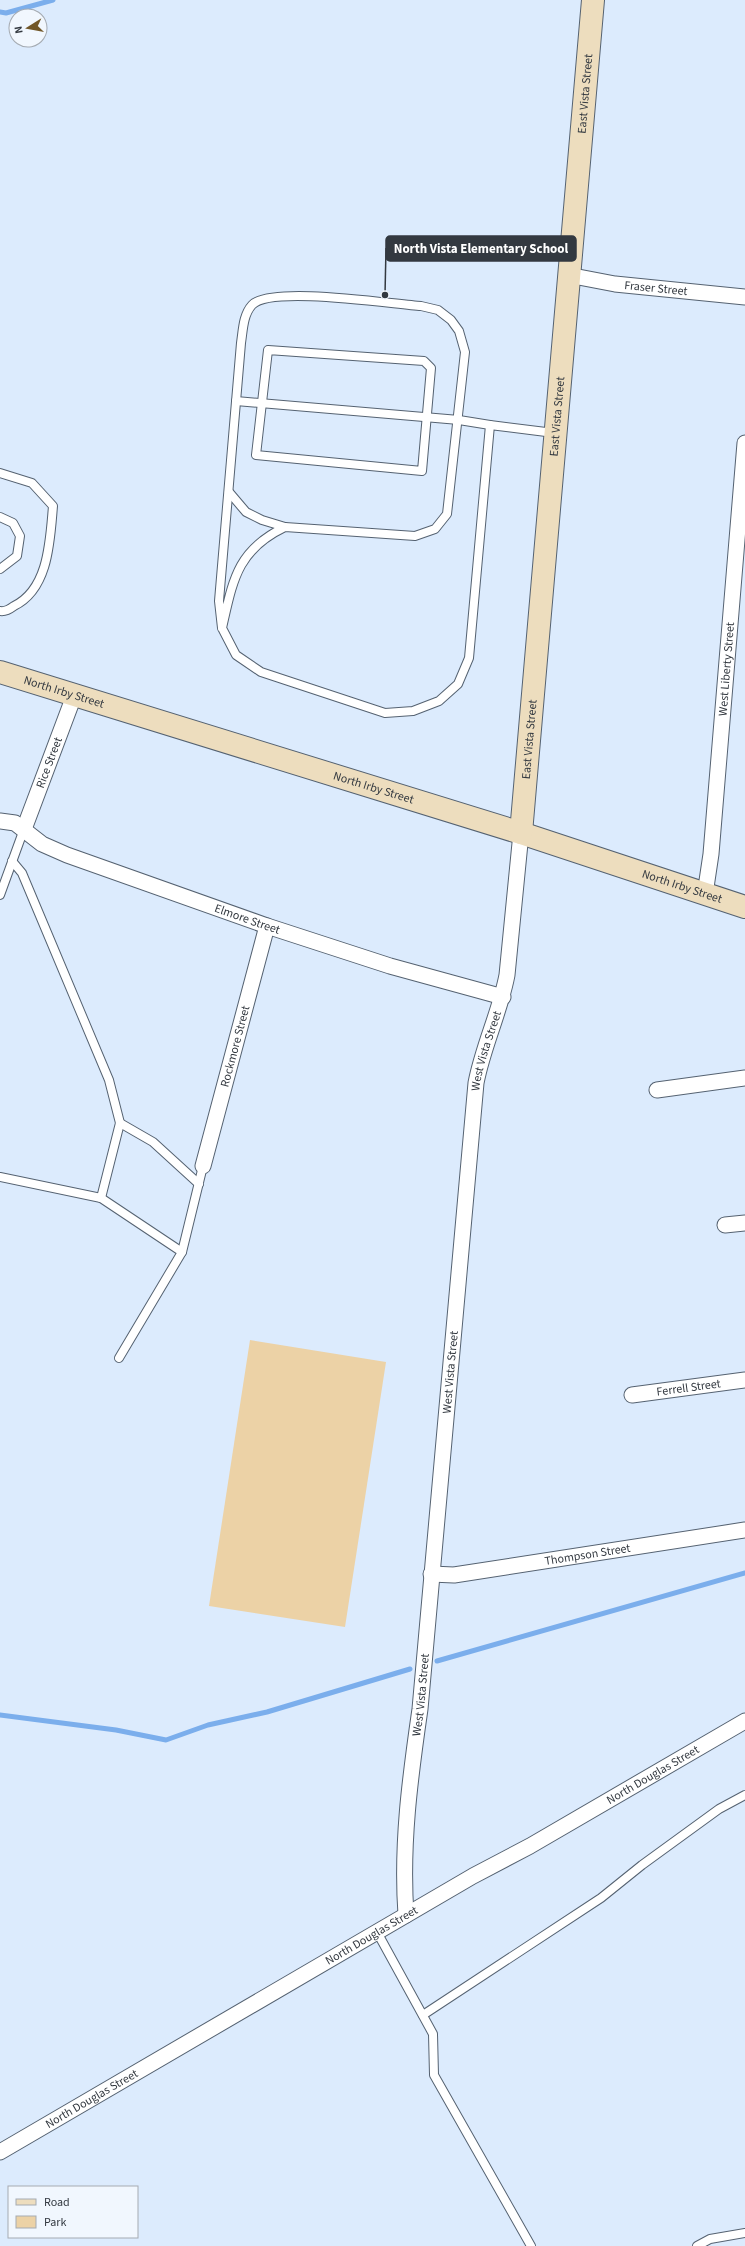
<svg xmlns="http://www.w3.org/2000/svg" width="745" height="2246" font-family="'Source Sans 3',sans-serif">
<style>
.green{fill:#ecd2a6}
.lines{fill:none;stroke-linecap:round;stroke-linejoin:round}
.stream{stroke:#7baeec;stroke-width:5}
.lane-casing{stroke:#556271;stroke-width:10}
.street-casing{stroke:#556271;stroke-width:17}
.secondary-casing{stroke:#556271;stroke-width:24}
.lane{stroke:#fff;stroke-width:8}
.street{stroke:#fff;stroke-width:15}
.secondary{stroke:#edddbe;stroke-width:22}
.labels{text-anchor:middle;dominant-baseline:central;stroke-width:4;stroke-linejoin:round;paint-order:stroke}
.street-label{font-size:12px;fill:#333940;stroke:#f1f7fe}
.leader{fill:none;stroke:#333940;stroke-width:1.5}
.callout-dot{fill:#333940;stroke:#f1f7fe;stroke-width:1.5}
.callout{fill:#333940;stroke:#333940;stroke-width:1.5}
.callout-label{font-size:13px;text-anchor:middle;font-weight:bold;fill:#fff}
</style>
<rect width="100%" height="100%" fill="#dcebfd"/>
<path class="green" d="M 250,1340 L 386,1362 L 345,1627 L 209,1606 Z"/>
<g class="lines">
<g class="stream">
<path d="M 0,12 L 6,13 L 53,0"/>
<path d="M 437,1661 L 745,1573"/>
<path d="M 0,1715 L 116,1730 L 166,1740 L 208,1725 L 267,1712 L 410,1669"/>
</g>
<g class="lane-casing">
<g id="lane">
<path d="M 268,350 L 424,361 L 431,368 L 422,471 L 256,455 Z"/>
<path d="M 236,401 L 459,420 L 490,425"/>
<path d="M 0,473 L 32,483 L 53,506 C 50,540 49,589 14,606 C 10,609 5,612 0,611"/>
<path d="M 229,492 L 246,512 L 262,520 L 285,527"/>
<path d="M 0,517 L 13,523 L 20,536 L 17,556 L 0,569"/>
<path d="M 222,628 C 233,580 237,550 285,527 L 415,536 L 435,529 L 447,514 L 465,352 L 459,331 L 451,320 L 438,310 L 421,306 C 391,304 270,285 252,305 C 243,315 243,330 241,343 L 219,601 L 222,628 L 236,655 L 261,672 L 385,713 L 413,711 L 439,701 L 458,684 L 469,658 L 490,425 L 554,433"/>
<path d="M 12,861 L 22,873 L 109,1080 L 120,1123 L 101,1198"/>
<path d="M 0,895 L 24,829"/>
<path d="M 120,1123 L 153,1142 L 199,1184"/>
<path d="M 0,1177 L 101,1198 L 182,1252 L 119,1358"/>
<path d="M 182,1252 L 203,1166"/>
<path d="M 377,1932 L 433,2034 L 434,2075 L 531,2246"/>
<path d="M 423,2015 L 601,1898 L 642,1865 L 719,1809 L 745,1795"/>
<path d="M 697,2246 L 710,2239 L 745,2233"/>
</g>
</g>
<g class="street-casing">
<g id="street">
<path id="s1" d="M 568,275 L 615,284 L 745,297"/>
<path id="s2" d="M 0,821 L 15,823 L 42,844 L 67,855 L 267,926 L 390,966 L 503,997"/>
<path id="s3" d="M 24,829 L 74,696"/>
<path id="s4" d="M 705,894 L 711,854 L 745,443"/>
<path d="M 657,1090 L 745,1078"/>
<path id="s5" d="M 203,1166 L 267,926"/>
<path d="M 725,1225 L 745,1223"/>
<path id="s6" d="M 632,1395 L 745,1380"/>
<path id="s7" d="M 431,1574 L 454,1575 L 745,1530"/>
<path id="s8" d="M 406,1915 C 401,1845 410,1778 420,1709 L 476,1083 C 483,1046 500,1012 507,975 L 521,833"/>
<path id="s9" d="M 0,2152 L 473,1876 L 530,1846 L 745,1721"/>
</g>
</g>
<g class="secondary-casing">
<g id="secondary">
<path id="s10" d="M 0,672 L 521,833 L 745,907"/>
<path id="s11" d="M 521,833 L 593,0"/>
</g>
</g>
<use href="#lane" class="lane"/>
<use href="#street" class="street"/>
<use href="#secondary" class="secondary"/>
</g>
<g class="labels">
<g class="street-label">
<text stroke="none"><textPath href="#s11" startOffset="742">East Vista Street</textPath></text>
<text stroke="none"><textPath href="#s1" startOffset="89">Fraser Street</textPath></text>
<text stroke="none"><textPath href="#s11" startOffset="418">East Vista Street</textPath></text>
<text stroke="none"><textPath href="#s4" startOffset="226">West Liberty Street</textPath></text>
<text stroke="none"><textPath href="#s10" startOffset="67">North Irby Street</textPath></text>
<text stroke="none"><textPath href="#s11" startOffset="94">East Vista Street</textPath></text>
<text stroke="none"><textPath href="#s3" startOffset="71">Rice Street</textPath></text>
<text stroke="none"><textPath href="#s10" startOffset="391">North Irby Street</textPath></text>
<text stroke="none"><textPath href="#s10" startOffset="715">North Irby Street</textPath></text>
<text stroke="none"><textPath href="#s2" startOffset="268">Elmore Street</textPath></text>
<text stroke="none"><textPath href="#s5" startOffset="124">Rockmore Street</textPath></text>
<text stroke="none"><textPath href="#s8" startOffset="869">West Vista Street</textPath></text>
<text stroke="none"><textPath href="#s8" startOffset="545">West Vista Street</textPath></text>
<text stroke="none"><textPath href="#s6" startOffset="57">Ferrell Street</textPath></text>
<text stroke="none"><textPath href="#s7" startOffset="158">Thompson Street</textPath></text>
<text stroke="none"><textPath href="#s8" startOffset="221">West Vista Street</textPath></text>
<text stroke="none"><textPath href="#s9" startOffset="754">North Douglas Street</textPath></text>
<text stroke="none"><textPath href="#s9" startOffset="430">North Douglas Street</textPath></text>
<text stroke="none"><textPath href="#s9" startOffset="106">North Douglas Street</textPath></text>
</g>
</g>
<path class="leader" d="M385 295L386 248"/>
<circle class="callout-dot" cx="385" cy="295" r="4"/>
<rect class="callout" x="386" y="236" width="190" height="25" rx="4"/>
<g class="callout-label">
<text x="481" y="253">North Vista Elementary School</text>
</g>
<rect x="8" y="2186" width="130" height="52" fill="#f1f7fe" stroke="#a5abb2"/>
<rect x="16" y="2199" width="20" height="6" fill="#edddbe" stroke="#a5abb2"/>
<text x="44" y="2206" font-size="12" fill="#333940">Road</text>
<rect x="16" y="2216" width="20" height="12" fill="#ecd2a6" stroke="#a5abb2"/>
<text x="44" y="2226" font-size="12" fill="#333940">Park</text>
<g transform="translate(28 28) rotate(259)"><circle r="19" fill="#f1f7fe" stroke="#a5abb2"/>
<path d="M0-3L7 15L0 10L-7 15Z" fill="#715728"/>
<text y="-6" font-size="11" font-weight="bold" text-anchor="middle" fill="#333940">N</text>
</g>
</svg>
